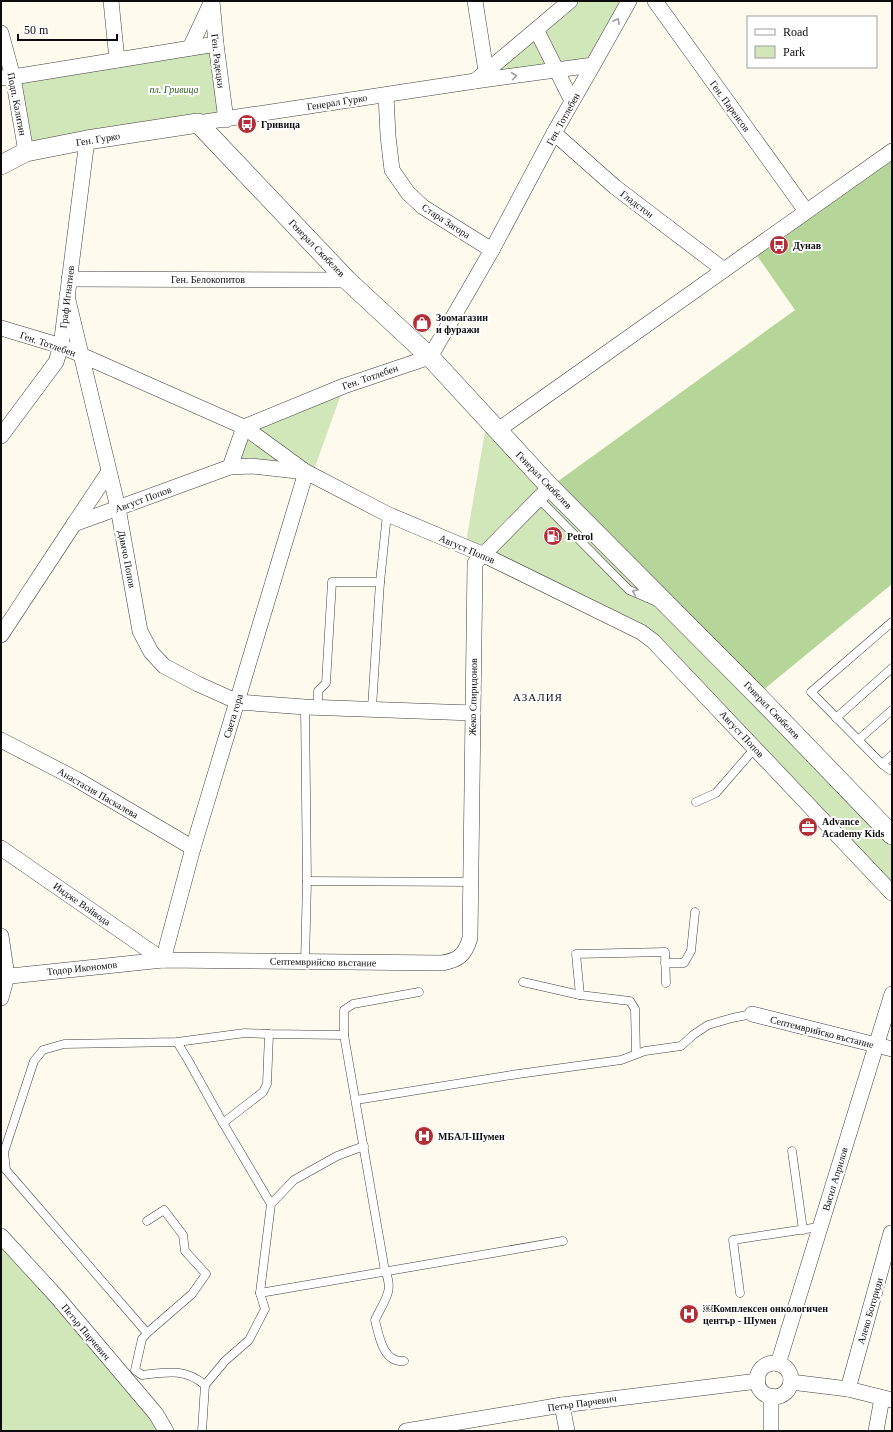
<svg xmlns="http://www.w3.org/2000/svg" width="893" height="1432" font-family="Georgia,serif">
<style>
.green{fill:#d1e6b9}
.forest{fill:#b6d599}
.lines{fill:none;stroke-linecap:round;stroke-linejoin:round}
.service-casing{stroke:#3f3f3f;stroke-width:9}
.minor-casing{stroke:#3f3f3f;stroke-width:16}
.tertiary-casing{stroke:#3f3f3f;stroke-width:20}
.service{stroke:#fff;stroke-width:8}
.minor{stroke:#fff;stroke-width:15}
.tertiary{stroke:#fff;stroke-width:19}
.oneway{stroke:#9e9e9e}
.labels{text-anchor:middle;dominant-baseline:central;stroke-width:4;stroke-linejoin:round;paint-order:stroke}
.street-label{font-size:10px;fill:#0c0c0c;stroke:#fff}
.park-label{font-size:10px;font-style:italic;fill:#305f21;stroke:#fff}
.poi-label{font-size:10px;font-weight:bold;fill:#0c0c0c;stroke:#fff;text-anchor:start}
.neighbourhood-label{font-size:11px;letter-spacing:1px;fill:#0c0c0c;stroke:#fff}
</style>
<rect width="100%" height="100%" fill="#fefaed"/>
<g class="green">
<path d="M 570,1 L 629,1 L 593,65 L 486,71 Z"/>
<path d="M 216,44 L 226,120 L 26,152 L 13,77 Z"/>
<path d="M 344,386 L 312,475 L 230,467 L 244,427 Z"/>
<path d="M 487,420 L 892,835 L 892,893 L 653,641 L 465,548 Z"/>
<path d="M 1,1236 L 166,1431 L 1,1431 Z"/>
</g>
<path class="forest" d="M 892,151 L 892,584 L 757,695 L 550,487 L 795,310 L 753,250 Z"/>
<g class="lines">
<g class="service-casing">
<g id="service">
<path d="M 539,499 L 629,590 L 657,602"/>
<path d="M 892,622 L 811,692 L 882,764 L 892,755"/>
<path d="M 318,707 L 318,691 L 326,683 L 332,582 L 380,582"/>
<path d="M 372,708 L 380,582 L 387,514"/>
<path d="M 836,718 L 892,668"/>
<path d="M 858,740 L 892,710"/>
<path d="M 882,764 L 890,770 L 892,769"/>
<path d="M 696,802 L 716,793 L 755,748"/>
<path d="M 307,881 L 471,882"/>
<path d="M 305,962 L 307,881 L 305,707"/>
<path d="M 665,963 L 684,963 L 691,951 L 695,912"/>
<path d="M 523,982 L 580,995 L 630,1001 L 635,1009 L 636,1054"/>
<path d="M 580,995 L 576,954 L 665,952 L 666,983"/>
<path d="M 344,1035 L 344,1010 L 353,1004 L 419,992"/>
<path d="M 177,1042 L 188,1060 L 223,1123 L 271,1204 L 260,1293 L 265,1309 L 249,1340 L 225,1361 L 205,1385 L 202,1431"/>
<path d="M 356,1100 L 518,1074 L 621,1060 L 645,1051 L 681,1046 L 693,1035 L 708,1025 L 732,1018 L 752,1014"/>
<path d="M 223,1123 L 263,1092 L 267,1084 L 269,1034"/>
<path d="M 792,1151 L 803,1230"/>
<path d="M 271,1204 L 294,1180 L 337,1156 L 364,1146"/>
<path d="M 260,1293 L 563,1241"/>
<path d="M 740,1293 L 733,1240 L 819,1227"/>
<path d="M 147,1333 L 192,1294 L 206,1274 L 185,1251 L 183,1235 L 164,1210 L 147,1221"/>
<path d="M 205,1385 C 185,1368 167,1372 142,1375 L 135,1370 L 142,1339 L 147,1333 L 6,1170 L 4,1152 L 34,1061 L 43,1050 L 64,1044 L 177,1042 L 245,1033 L 269,1034 L 344,1035 L 385,1271 C 395,1291 383,1302 375,1320 C 379,1336 383,1363 404,1361"/>
</g>
</g>
<g class="minor-casing">
<g id="minor">
<path d="M 111,1 L 117,60"/>
<path d="M 212,1 L 216,44 L 226,120"/>
<path d="M 475,1 L 486,71"/>
<path d="M 655,1 L 806,211"/>
<path d="M 537,31 L 572,101"/>
<path d="M 1,33 L 13,77 L 26,152"/>
<path d="M 190,48 L 211,3"/>
<path d="M 1,78 L 13,77 L 216,44"/>
<path d="M 475,81 L 570,1"/>
<path d="M 386,95 L 388,136 L 392,170 L 408,193 L 423,207 L 492,250"/>
<path d="M 198,123 L 475,81 L 593,65 L 629,1"/>
<path d="M 554,133 L 615,187 L 724,270"/>
<path d="M 69,279 L 347,280"/>
<path d="M 67,296 L 118,508 L 140,631 L 151,652 L 164,666 L 198,684 L 238,702 L 305,707 L 473,713"/>
<path d="M 1,328 L 61,346 L 244,427 L 344,386 L 430,357 L 492,250 L 554,133 L 593,65"/>
<path d="M 498,430 L 892,151"/>
<path d="M 1,436 L 56,362 L 61,346 L 87,140"/>
<path d="M 74,524 L 108,473"/>
<path d="M 1,635 L 74,524 L 230,467 L 252,466 L 306,472 L 312,475 L 387,514 L 482,554 L 641,632 L 653,641 L 892,893"/>
<path d="M 1,740 L 76,779 L 193,848"/>
<path d="M 1,848 L 163,960"/>
<path d="M 1,936 L 7,976 L 1,998"/>
<path d="M 163,960 L 193,848 L 306,472 L 244,427 L 230,467"/>
<path d="M 1,977 L 163,960 L 442,963 C 459,960 465,955 470,938 L 475,563 L 550,487"/>
<path d="M 752,1014 L 892,1049"/>
<path d="M 1,1236 L 57,1297 L 156,1414 L 166,1431"/>
<circle cx="774" cy="1380" r="17"/>
<path d="M 778,1364 L 892,994"/>
<path d="M 791,1382 L 848,1389 L 892,1400"/>
<path d="M 848,1389 L 891,1233"/>
<path d="M 562,1405 L 567,1431"/>
<path d="M 406,1431 L 562,1405 L 758,1381"/>
<path d="M 771,1431 L 771,1396"/>
<path d="M 876,1431 L 882,1398"/>
</g>
</g>
<g class="tertiary-casing">
<path id="tertiary" d="M 1,165 L 26,152 L 87,140 L 198,123 L 347,280 L 430,357 L 550,487 L 757,695 L 892,835"/>
</g>
<use href="#service" class="service"/>
<use href="#minor" class="minor"/>
<use href="#tertiary" class="tertiary"/>
</g>
<defs><path id="oneway-chevron" d="M-2-3.5L2.5 0L-2 3.5" fill="none" stroke-width="1.6" stroke-linecap="round" stroke-linejoin="round"/></defs>
<g class="oneway">
<use href="#oneway-chevron" transform="translate(617 21) rotate(-61)"/>
<use href="#oneway-chevron" transform="translate(514 76) rotate(-7)"/>
<use href="#oneway-chevron" transform="translate(635 592) rotate(-155)"/>
</g>
<defs>
<g id="bus-disc" transform="scale(1)"><circle r="9.5" fill="#b32e37" stroke="#fff"/><path d="M-5-6H5V4H4V6H2V4H-2V6H-4V4H-5ZM-3.5-4V0h7V-4ZM-3.5 1.2v1.5H-2V1.2ZM2 1.2v1.5H3.5V1.2Z" fill="#fff"/></g>
<g id="shop-disc" transform="scale(1)"><circle r="9.5" fill="#b32e37" stroke="#fff"/><path d="M-5-2.5h2.3a2.7 3.5 0 0 1 5.4 0H5L5.5 6h-11ZM-1.5-2.5h3a1.5 2.3 0 0 0-3 0Z" fill="#fff"/></g>
<g id="fuel-disc" transform="scale(1)"><circle r="9.5" fill="#b32e37" stroke="#fff"/><path d="M-5.5-6h7V0h2V4h1.3V-2.5L3-4.5l.8-.8L6-3V5H2.5V1h-1V6h-7ZM-4.2-4.7v3.2H.2V-4.7Z" fill="#fff"/></g>
<g id="office-disc" transform="scale(1)"><circle r="9.5" fill="#b32e37" stroke="#fff"/><path d="M-6-3h4V-5.5h4V-3h4V5H-6ZM-1-4.5V-3h2v-1.5ZM-6 0V1H6V0Z" fill="#fff"/></g>
<g id="hospital-disc" transform="scale(1)"><circle r="9.5" fill="#b32e37" stroke="#fff"/><path d="M-5-5h3v3.5h4V-5h3V5h-3V1.5h-4V5h-3Z" fill="#fff"/></g>
</defs>
<g fill-rule="evenodd">
<use href="#bus-disc" x="247" y="124"/>
<use href="#bus-disc" x="779" y="245"/>
<use href="#shop-disc" x="422" y="323"/>
<use href="#fuel-disc" x="553" y="536"/>
<use href="#office-disc" x="808" y="827"/>
<use href="#hospital-disc" x="424" y="1136"/>
<use href="#hospital-disc" x="689" y="1314"/>
</g>
<g class="labels">
<g class="street-label">
<text transform="translate(218 61) rotate(83)">Ген. Радецки</text>
<text transform="translate(337 102) rotate(-9)">Генерал Гурко</text>
<text transform="translate(17 104) rotate(79)">Подп. Калитин</text>
<text transform="translate(730 106) rotate(54)">Ген. Паренсов</text>
<text transform="translate(563 119) rotate(-61)">Ген. Тотлебен</text>
<text transform="translate(98 139) rotate(-9)">Ген. Гурко</text>
<text transform="translate(637 204) rotate(37)">Гладстон</text>
<text transform="translate(446 221) rotate(33)">Стара Загора</text>
<text transform="translate(317 248) rotate(46)">Генерал Скобелев</text>
<text x="208" y="279">Ген. Белокопитов</text>
<text transform="translate(67 297) rotate(-83)">Граф Игнатиев</text>
<text transform="translate(48 344) rotate(19)">Ген. Тотлебен</text>
<text transform="translate(370 377) rotate(-19)">Ген. Тотлебен</text>
<text transform="translate(544 480) rotate(46)">Генерал Скобелев</text>
<text transform="translate(143 499) rotate(-20)">Август Попов</text>
<text transform="translate(467 549) rotate(23)">Август Попов</text>
<text transform="translate(127 559) rotate(79)">Димчо Попов</text>
<text transform="translate(473 697) rotate(-89)">Жеко Спиридонов</text>
<text transform="translate(772 710) rotate(46)">Генерал Скобелев</text>
<text transform="translate(233 716) rotate(-73)">Света гора</text>
<text transform="translate(742 734) rotate(47)">Август Попов</text>
<text transform="translate(98 793) rotate(30)">Анастасия Паскалева</text>
<text transform="translate(82 904) rotate(35)">Индже Войвода</text>
<text transform="translate(323 962) rotate(1)">Септемврийско въстание</text>
<text transform="translate(82 968) rotate(-6)">Тодор Икономов</text>
<text transform="translate(822 1032) rotate(14)">Септемврийско въстание</text>
<text transform="translate(835 1179) rotate(-73)">Васил Априлов</text>
<text transform="translate(870 1311) rotate(-74)">Алеко Богориди</text>
<text transform="translate(86 1332) rotate(50)">Петър Парчевич</text>
<text transform="translate(582 1403) rotate(-8)">Петър Парчевич</text>
</g>
<g class="park-label">
<text x="174" y="89">пл. Гривица</text>
</g>
<g class="poi-label">
<text x="261" y="124">Гривица</text>
<text x="793" y="245">Дунав</text>
<text x="436" y="317">Зоомагазин<tspan x="436" dy="12">и фуражи</tspan></text>
<text x="567" y="536">Petrol</text>
<text x="822" y="821">Advance<tspan x="822" dy="12">Academy Kids</tspan></text>
<text x="438" y="1136">МБАЛ-Шумен</text>
<text x="703" y="1308">￼Комплексен онкологичен<tspan x="703" dy="12">център - Шумен</tspan></text>
</g>
<g class="neighbourhood-label">
<text x="538" y="697">АЗАЛИЯ</text>
</g>
</g>
<rect width="893" height="1432" fill="none" stroke="#0c0c0c" stroke-width="4"/>
<rect x="747" y="16" width="130" height="52" fill="#ffffff" stroke="#9e9e9e"/>
<rect x="755" y="29" width="20" height="6" fill="#ffffff" stroke="#9e9e9e"/>
<text x="783" y="36" font-size="12" fill="#0c0c0c">Road</text>
<rect x="755" y="46" width="20" height="12" fill="#d1e6b9" stroke="#9e9e9e"/>
<text x="783" y="56" font-size="12" fill="#0c0c0c">Park</text>
<path d="M18 34v6h99v-6" fill="none" stroke="#0c0c0c" stroke-width="2"/>
<text x="24" y="34" font-size="12" fill="#0c0c0c" stroke="#ffffff" stroke-width="3" paint-order="stroke">50 m</text>
</svg>
